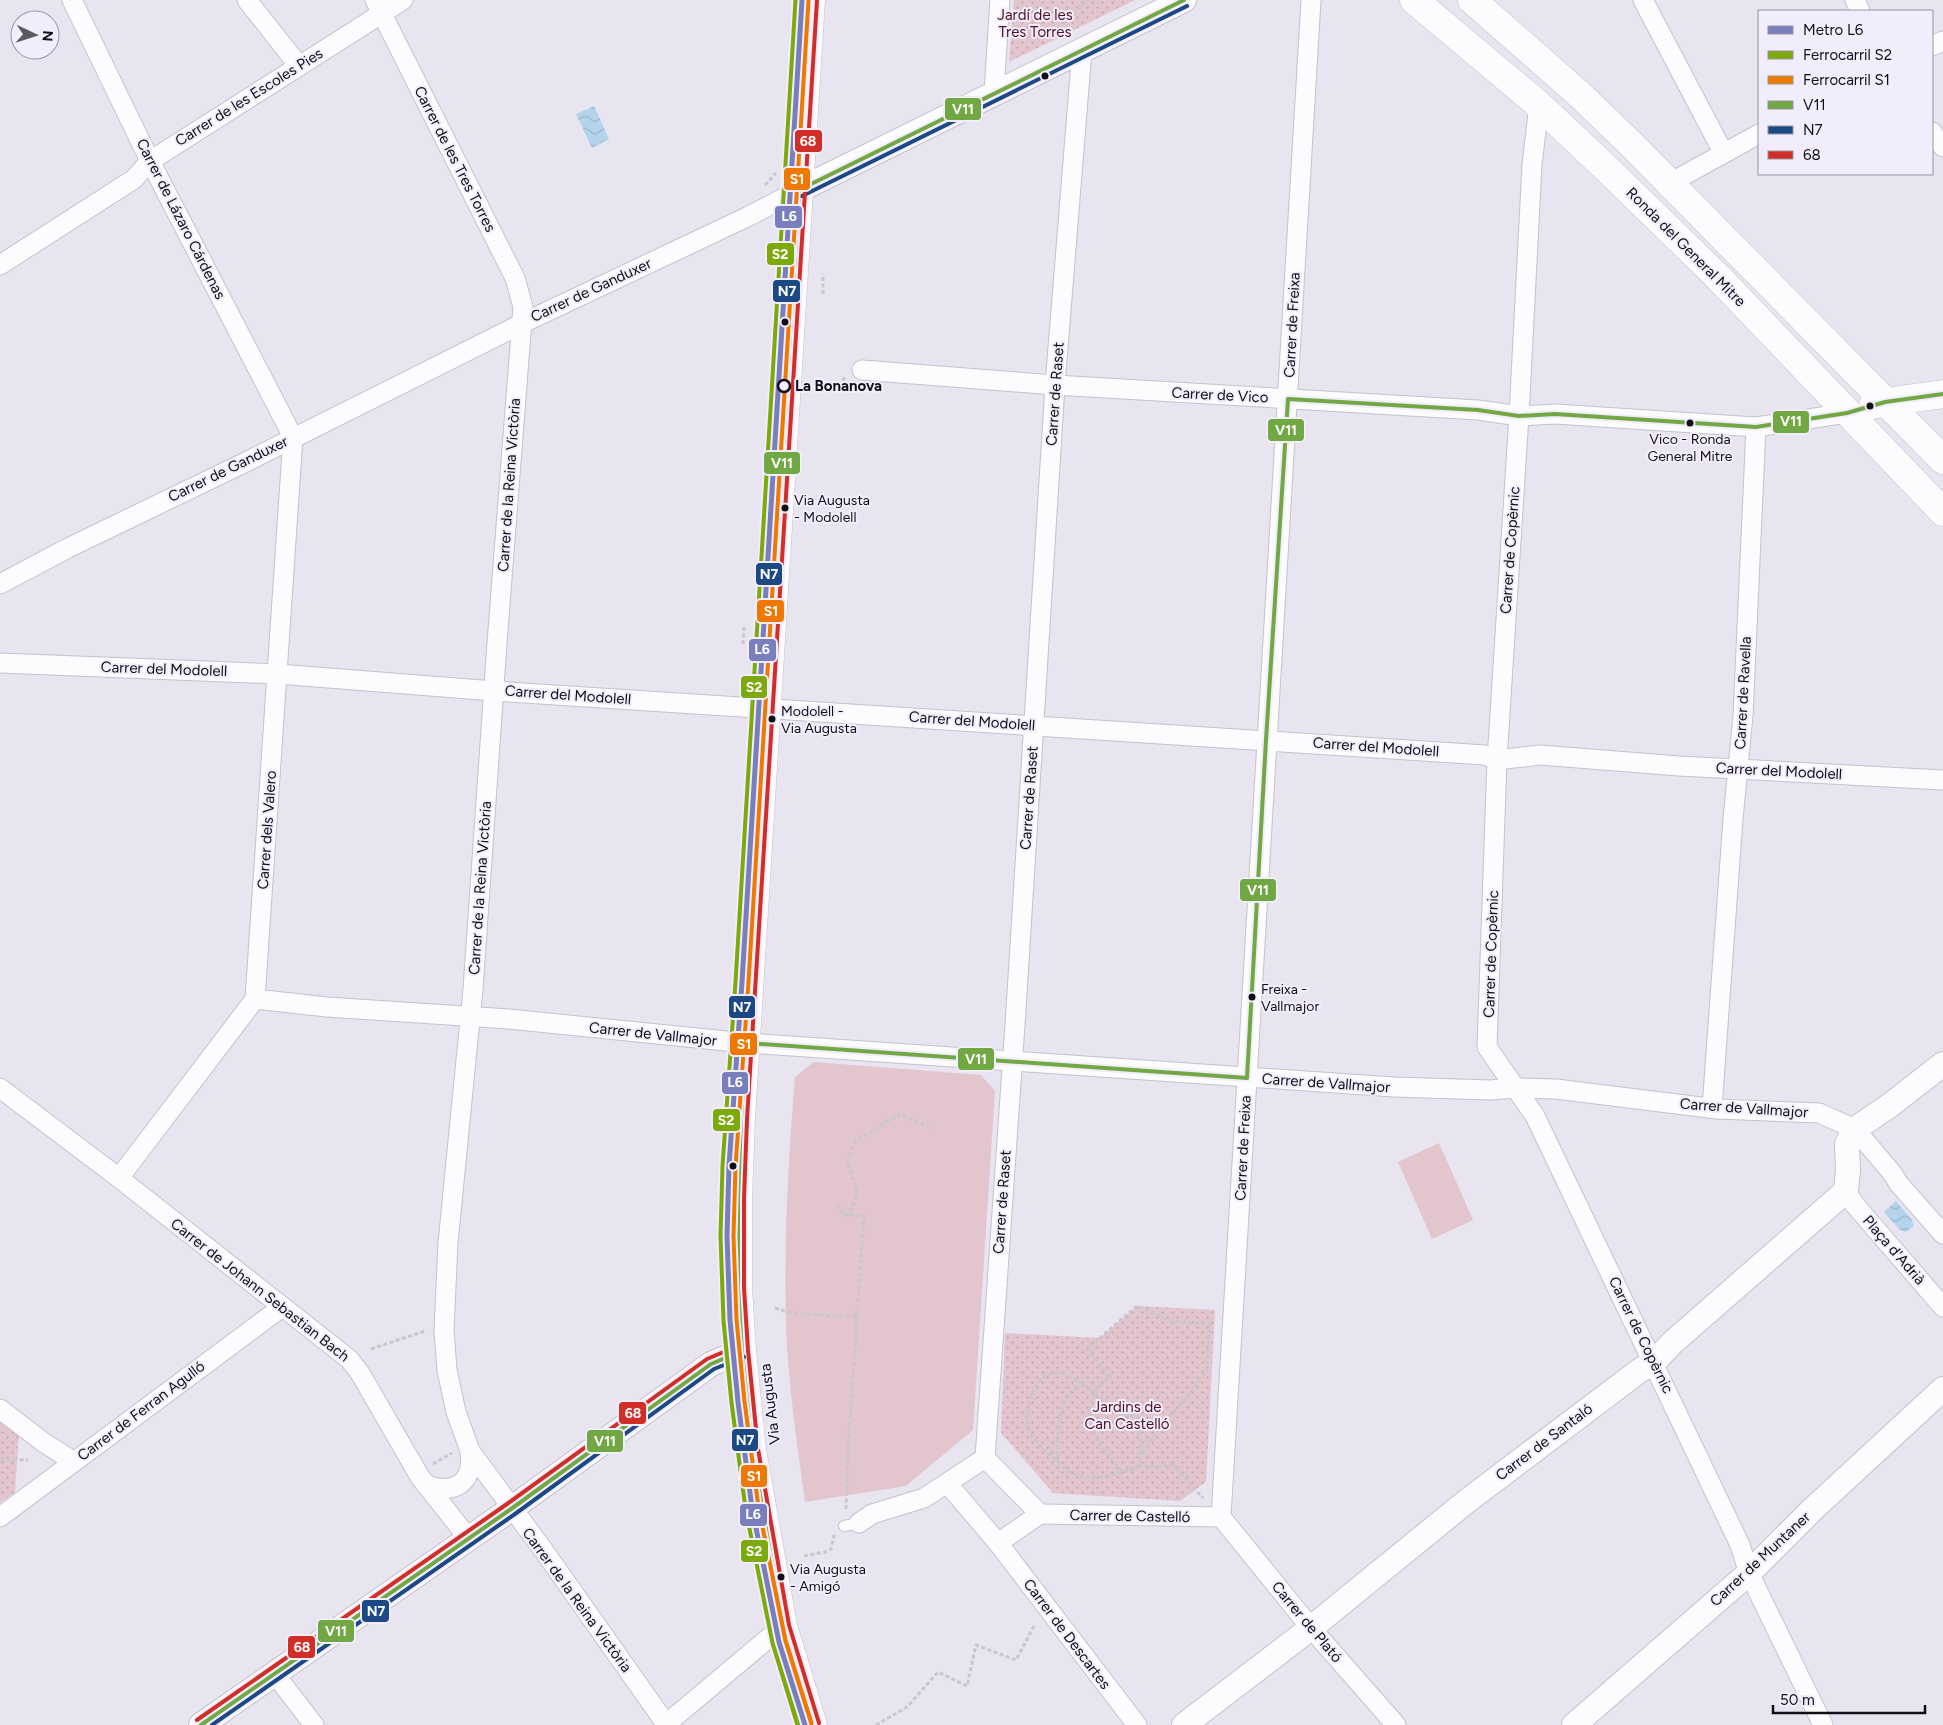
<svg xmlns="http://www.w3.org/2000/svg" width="1943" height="1725" font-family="Figtree,sans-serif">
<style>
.grass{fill:#e3c5ce}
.park{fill:url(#park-dots)}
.water{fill:url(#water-waves)}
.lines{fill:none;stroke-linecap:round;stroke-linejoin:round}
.service-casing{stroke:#c5c2cc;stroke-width:12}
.minor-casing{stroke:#c5c2cc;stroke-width:21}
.tertiary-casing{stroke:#c5c2cc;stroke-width:26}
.secondary-casing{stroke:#c5c2cc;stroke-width:29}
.primary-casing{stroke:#c5c2cc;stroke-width:29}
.path{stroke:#c9c7cc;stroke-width:3;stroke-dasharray:4 2.5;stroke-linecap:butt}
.service{stroke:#fcfbfd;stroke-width:10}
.minor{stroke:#fcfbfd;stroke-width:19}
.tertiary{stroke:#fcfbfd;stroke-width:24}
.secondary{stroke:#fcfbfd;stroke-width:28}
.primary{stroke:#fcfbfd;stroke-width:28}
.bus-1-casing{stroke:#f2edfc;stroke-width:8}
.bus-2-casing{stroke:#f2edfc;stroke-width:8}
.bus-3-casing{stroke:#f2edfc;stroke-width:8}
.bus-1{stroke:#72a843;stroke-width:4}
.bus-2{stroke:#1c4883;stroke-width:4}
.bus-3{stroke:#d02e26;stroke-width:4}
.rail-1-casing{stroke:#f2edfc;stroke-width:9}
.rail-2-casing{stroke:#f2edfc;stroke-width:9}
.rail-1{stroke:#7caa0c;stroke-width:5}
.rail-2{stroke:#ef7900;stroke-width:5}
.metro-1-casing{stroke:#f2edfc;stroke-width:9}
.metro-1{stroke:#797fbc;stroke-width:5}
.bus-dot{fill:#110e16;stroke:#f2edfc;stroke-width:2}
.stop-dot{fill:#f2edfc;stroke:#110e16;stroke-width:2.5}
.labels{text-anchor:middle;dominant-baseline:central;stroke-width:4;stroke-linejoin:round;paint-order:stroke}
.bus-label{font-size:14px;fill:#110e16;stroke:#f2edfc;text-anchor:start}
.park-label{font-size:15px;fill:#501021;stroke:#f2edfc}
.street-label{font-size:15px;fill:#110e16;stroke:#f2edfc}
.stop-label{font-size:15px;font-weight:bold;fill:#110e16;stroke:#f2edfc;text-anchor:start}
.line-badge{stroke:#f2edfc;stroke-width:2}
.badge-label{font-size:14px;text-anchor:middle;font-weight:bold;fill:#fff}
</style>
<defs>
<pattern id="park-dots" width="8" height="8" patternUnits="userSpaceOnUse" patternTransform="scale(1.25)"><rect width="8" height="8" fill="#e3c5ce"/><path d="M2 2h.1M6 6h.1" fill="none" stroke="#c2a8b0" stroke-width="1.8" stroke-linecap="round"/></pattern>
<pattern id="water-waves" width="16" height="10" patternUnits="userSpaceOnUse" patternTransform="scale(1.25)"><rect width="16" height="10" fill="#b4d4eb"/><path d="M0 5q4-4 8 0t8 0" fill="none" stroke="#9ab5c9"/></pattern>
</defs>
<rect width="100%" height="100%" fill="#e8e4f0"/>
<g class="grass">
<path d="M 814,1062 L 981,1075 L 995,1091 L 973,1430 L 906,1486 L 805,1502 C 797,1444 788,1384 786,1324 C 784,1242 788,1160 795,1077 Z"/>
<path d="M 1439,1143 L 1473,1220 L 1432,1239 L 1398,1162 Z"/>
</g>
<g class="park">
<path d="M 1014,0 L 1135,0 L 1009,62 Z"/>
<path d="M 1137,1306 L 1215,1310 L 1206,1482 L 1180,1501 L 1053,1493 L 1001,1433 L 1005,1333 L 1100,1338 Z"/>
<path d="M 0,1417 L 19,1432 L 15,1492 L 0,1503 Z"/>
</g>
<g class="water">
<path d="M 594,106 L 609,139 L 592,148 L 576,114 Z"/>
<path d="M 1896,1201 L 1912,1220 L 1914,1226 L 1906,1232 L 1900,1230 L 1884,1212 Z"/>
</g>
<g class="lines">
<g class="service-casing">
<path id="service" d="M 844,1526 L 859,1523"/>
</g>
<g class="minor-casing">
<g id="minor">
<path d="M 72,0 L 150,161 L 293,437"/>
<path d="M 247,0 L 299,66"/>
<path d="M 375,0 L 515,278 L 523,307 L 497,643 L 473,989 L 448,1243 L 444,1330 L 447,1370 L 456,1412 L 470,1451 L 544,1551 L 666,1724"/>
<path d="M 1643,0 L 1723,152"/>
<path d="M 1855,0 L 1860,11"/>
<path d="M 1932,46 L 1943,41"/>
<path d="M 994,92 L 1000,0"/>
<path d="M 1539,105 L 1532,165 L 1519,416 L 1497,760 L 1487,1047 L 1535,1116 L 1740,1545 L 1749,1573 L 1823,1725"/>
<path d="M 1932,132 L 1943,147"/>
<path d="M 1670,183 L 1759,134"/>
<path d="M 0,265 L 134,179 L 150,161 L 403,0"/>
<path d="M 862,370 L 1055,385 L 1478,410 L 1519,416 L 1555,414 L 1756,427 L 1847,413"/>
<path d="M 0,584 L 68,548 L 246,462 L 523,323 L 747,217 L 799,190"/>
<path d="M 0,663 L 278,674 L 494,691 L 1485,755 L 1497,760 L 1540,755 L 1679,766 L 1943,780"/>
<path d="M 255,999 L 327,1007 L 509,1019 L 746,1043 L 1394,1087 L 1490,1090 L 1515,1088 L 1556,1089 L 1717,1109 L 1819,1113 L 1855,1129 L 1892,1173 L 1899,1184 L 1943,1234"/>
<path d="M 0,1088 L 119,1178 L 349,1359 L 360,1373 L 420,1477 L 469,1539"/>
<path d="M 1712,1108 L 1733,819 L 1743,716 L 1756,427"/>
<path d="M 119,1178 L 255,999 L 293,437"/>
<path d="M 1846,1191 L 1855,1205 L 1943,1307"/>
<path d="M 0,1409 L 43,1442 L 73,1461"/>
<path d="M 985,1458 L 1015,1025 L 1055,385 L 1082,50"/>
<path d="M 985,1458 L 947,1483 L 998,1543 L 1040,1514"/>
<path d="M 985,1458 L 1040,1514"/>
<path d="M 426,1485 C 455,1495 474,1483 470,1451"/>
<path d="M 1040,1514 L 1221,1517"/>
<path d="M 0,1517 L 282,1307"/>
<path d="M 1221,1517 L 1311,0"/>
<path d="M 1221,1517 L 1311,1628 L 1396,1725"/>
<path d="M 859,1523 L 872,1514 L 924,1498 L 947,1483"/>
<path d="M 998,1543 L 1137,1725"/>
<path d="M 274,1673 L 314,1725"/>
<path d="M 665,1725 L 783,1626"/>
</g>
</g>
<g class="tertiary-casing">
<g id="tertiary">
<path d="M 799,190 L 1184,0"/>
<path d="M 201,1725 L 511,1509 L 711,1364 L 742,1351"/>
<path d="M 1184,1725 L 1311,1628 L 1467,1501 L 1639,1371 L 1654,1362 L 1672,1343 L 1846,1191 L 1848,1170 L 1847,1144 L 1855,1129 L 1889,1106 L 1943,1064"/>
<path d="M 1574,1725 L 1749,1573 L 1813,1509 L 1943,1389"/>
</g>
</g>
<g class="secondary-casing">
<path id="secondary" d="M 811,0 L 741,1119 L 738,1198 L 738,1288 L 742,1351 L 752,1450 L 783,1626 L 813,1725"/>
</g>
<g class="primary-casing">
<g id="primary">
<path d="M 1414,0 L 1539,105 L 1607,169 L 1718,277 L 1943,512"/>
<path d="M 1472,0 L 1579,94 L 1631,144 L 1943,460"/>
<path d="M 1873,405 L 1885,402 L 1943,394"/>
</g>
</g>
<g class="path">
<path d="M 1050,37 L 1088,0"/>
<path d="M 765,185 L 776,173"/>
<path d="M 823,294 L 823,274"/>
<path d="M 825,386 L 836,386 L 846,377"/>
<path d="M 743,644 L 744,626"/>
<path d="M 837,1204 L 844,1215 L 850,1215"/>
<path d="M 775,1308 L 791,1313 L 857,1317 L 864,1216 L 850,1215 L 857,1192 L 847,1160 L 856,1141 L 900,1114 L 929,1127"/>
<path d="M 371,1349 L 425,1331"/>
<path d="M 1112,1375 C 1106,1380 1096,1387 1093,1395 C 1081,1426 1103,1451 1123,1472"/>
<path d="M 1109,1377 L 1087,1349 L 1137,1306 L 1171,1321 L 1213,1325"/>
<path d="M 1131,1414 L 1161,1425"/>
<path d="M 1142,1453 L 1161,1425 L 1190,1394 L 1206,1371 L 1210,1325"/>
<path d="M 0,1459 L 28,1460"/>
<path d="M 1058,1462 C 1057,1446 1057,1404 1070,1392 C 1073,1389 1080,1387 1084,1385"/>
<path d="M 433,1464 L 452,1453"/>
<path d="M 1140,1466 C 1118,1474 1092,1484 1070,1472 C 1064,1469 1058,1462 1053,1457 C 1045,1450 1034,1441 1030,1432 C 1022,1413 1034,1368 1059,1373 C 1083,1378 1103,1401 1121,1417 L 1131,1414 L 1141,1440 L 1140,1466 L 1162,1466 L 1173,1465 L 1203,1498"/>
<path d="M 846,1509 L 849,1432 L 857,1317"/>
<path d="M 804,1556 L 825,1552 L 831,1549 L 834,1535"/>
<path d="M 876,1725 L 907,1707 L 938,1672 L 967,1686 L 976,1645 L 1016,1660 L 1035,1624"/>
</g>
<use href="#service" class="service"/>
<use href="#minor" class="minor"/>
<use href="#tertiary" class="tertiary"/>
<use href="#secondary" class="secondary"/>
<use href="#primary" class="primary"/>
<g class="bus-1-casing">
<g id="bus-1">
<path d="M 746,1043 L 1247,1078 L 1266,740 L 1288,399 L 1478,410 L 1519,416 L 1555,414 L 1756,427 L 1847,413 L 1885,402 L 1943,394"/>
<path d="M 201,1725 L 511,1509 L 711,1364 L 742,1351"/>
<path d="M 813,1725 L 783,1626 L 752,1450 L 742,1351 L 738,1288 L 738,1198 L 741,1119 L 799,190 L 1184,0"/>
</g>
</g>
<g class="bus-2-casing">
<g id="bus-2">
<path d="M 805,0 L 735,1119 L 732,1198 L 732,1288 L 736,1352 L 746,1451 L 777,1627 L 806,1725"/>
<path d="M 802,196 L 1187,6"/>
<path d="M 212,1725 L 515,1514 L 714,1369 L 744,1357"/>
</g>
</g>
<g class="bus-3-casing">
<g id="bus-3">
<path d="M 817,0 L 747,1119 L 744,1198 L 744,1288 L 748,1350 L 758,1449 L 789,1625 L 819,1723"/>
<path d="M 197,1720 L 507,1504 L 707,1359 L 740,1345"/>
</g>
</g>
<use href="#bus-1" class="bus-1"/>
<use href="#bus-2" class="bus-2"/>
<use href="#bus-3" class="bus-3"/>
<g class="rail-1-casing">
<path id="rail-1" d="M 796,0 L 736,982 L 723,1166 L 721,1236 L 724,1321 L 732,1403 L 746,1509 L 773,1643 L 798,1725"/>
</g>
<g class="rail-2-casing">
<path id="rail-2" d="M 808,0 L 748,982 L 735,1166 L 733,1236 L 736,1320 L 744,1401 L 758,1507 L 785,1640 L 811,1723"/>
</g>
<use href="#rail-1" class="rail-1"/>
<use href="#rail-2" class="rail-2"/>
<g class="metro-1-casing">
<path id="metro-1" d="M 802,0 L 742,982 L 729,1166 L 727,1236 L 730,1320 L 738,1402 L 752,1508 L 779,1642 L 805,1725"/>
</g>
<use href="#metro-1" class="metro-1"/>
</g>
<g class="bus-dot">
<circle cx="1045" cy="76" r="4.5"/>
<circle cx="785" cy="322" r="4.5"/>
<circle cx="1870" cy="406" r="4.5"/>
<circle cx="1690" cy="423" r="4.5"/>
<circle cx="785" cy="508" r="4.5"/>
<circle cx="772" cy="719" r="4.5"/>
<circle cx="1252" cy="997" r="4.5"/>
<circle cx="733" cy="1166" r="4.5"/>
<circle cx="781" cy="1577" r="4.5"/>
</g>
<circle class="stop-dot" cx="784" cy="386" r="6"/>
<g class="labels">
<g class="bus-label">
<text x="1690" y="439" text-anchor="middle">Vico - Ronda<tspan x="1690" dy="17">General Mitre</tspan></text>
<text x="794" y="500">Via Augusta<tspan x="794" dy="17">- Modolell</tspan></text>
<text x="781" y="711">Modolell -<tspan x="781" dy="17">Via Augusta</tspan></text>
<text x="1261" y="989">Freixa -<tspan x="1261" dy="17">Vallmajor</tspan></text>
<text x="790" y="1569">Via Augusta<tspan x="790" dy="17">- Amigó</tspan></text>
</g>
<g class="park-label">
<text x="1035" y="15">Jardí de les<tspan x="1035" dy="17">Tres Torres</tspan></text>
<text x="1127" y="1407">Jardins de<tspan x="1127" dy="17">Can Castelló</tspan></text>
</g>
<g class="street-label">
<text transform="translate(249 97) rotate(-32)">Carrer de les Escoles Pies</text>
<text transform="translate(455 159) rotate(63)">Carrer de les Tres Torres</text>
<text transform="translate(181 219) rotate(63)">Carrer de Lázaro Cárdenas</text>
<text transform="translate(1686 247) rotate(45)">Ronda del General Mitre</text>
<text transform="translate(591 290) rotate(-25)">Carrer de Ganduxer</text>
<text transform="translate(1292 325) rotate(-87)">Carrer de Freixa</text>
<text transform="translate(1055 394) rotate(-86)">Carrer de Raset</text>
<text transform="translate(1220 395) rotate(3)">Carrer de Vico</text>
<text transform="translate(228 469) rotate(-26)">Carrer de Ganduxer</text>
<text transform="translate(509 485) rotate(-86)">Carrer de la Reina Victòria</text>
<text transform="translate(1510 550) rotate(-86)">Carrer de Copèrnic</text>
<text transform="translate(164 669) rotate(2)">Carrer del Modolell</text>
<text transform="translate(1743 693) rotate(-87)">Carrer de Ravella</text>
<text transform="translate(568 695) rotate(4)">Carrer del Modolell</text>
<text transform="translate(972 721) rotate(4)">Carrer del Modolell</text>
<text transform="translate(1376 747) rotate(4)">Carrer del Modolell</text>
<text transform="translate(1779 771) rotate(3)">Carrer del Modolell</text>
<text transform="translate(1029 798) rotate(-86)">Carrer de Raset</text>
<text transform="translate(267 830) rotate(-86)">Carrer dels Valero</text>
<text transform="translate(480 888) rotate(-86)">Carrer de la Reina Victòria</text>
<text transform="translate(1491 954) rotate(-88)">Carrer de Copèrnic</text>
<text transform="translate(653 1034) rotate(6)">Carrer de Vallmajor</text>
<text transform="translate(1326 1083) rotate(4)">Carrer de Vallmajor</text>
<text transform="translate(1744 1108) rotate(4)">Carrer de Vallmajor</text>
<text transform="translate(1243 1148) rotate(-87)">Carrer de Freixa</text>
<text transform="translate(1002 1202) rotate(-86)">Carrer de Raset</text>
<text transform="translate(1894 1250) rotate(49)">Plaça d'Adrià</text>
<text transform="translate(260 1290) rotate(38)">Carrer de Johann Sebastian Bach</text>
<text transform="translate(1641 1335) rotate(64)">Carrer de Copèrnic</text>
<text transform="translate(770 1404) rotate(-97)">Via Augusta</text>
<text transform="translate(141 1411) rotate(-37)">Carrer de Ferran Agulló</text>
<text transform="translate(1544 1442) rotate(-37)">Carrer de Santaló</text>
<text transform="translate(1130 1516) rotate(1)">Carrer de Castelló</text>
<text transform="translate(1760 1559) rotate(-43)">Carrer de Muntaner</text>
<text transform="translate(577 1600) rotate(54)">Carrer de la Reina Victòria</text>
<text transform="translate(1307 1622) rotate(50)">Carrer de Plató</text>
<text transform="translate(1067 1634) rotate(53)">Carrer de Descartes</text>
</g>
<g class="stop-label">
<text x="795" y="386">La Bonanova</text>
</g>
</g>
<g class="line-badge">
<rect x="944" y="97" width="38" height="24" rx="5" fill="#72a843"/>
<rect x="794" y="129" width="29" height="24" rx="5" fill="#d02e26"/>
<rect x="783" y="167" width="28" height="24" rx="5" fill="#ef7900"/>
<rect x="774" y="205" width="29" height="24" rx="5" fill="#797fbc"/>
<rect x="766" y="242" width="29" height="24" rx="5" fill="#7caa0c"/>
<rect x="772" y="279" width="29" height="24" rx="5" fill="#1c4883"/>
<rect x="1772" y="410" width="38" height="24" rx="5" fill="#72a843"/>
<rect x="1267" y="418" width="38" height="24" rx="5" fill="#72a843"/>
<rect x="763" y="451" width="38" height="24" rx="5" fill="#72a843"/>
<rect x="755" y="562" width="28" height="24" rx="5" fill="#1c4883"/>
<rect x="756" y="599" width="29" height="24" rx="5" fill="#ef7900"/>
<rect x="748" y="638" width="29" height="24" rx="5" fill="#797fbc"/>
<rect x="740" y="675" width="28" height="24" rx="5" fill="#7caa0c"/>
<rect x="1239" y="878" width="38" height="24" rx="5" fill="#72a843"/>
<rect x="728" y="995" width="28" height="24" rx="5" fill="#1c4883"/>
<rect x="729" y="1032" width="29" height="24" rx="5" fill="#ef7900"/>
<rect x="957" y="1047" width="38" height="24" rx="5" fill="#72a843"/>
<rect x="721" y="1071" width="28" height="24" rx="5" fill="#797fbc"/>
<rect x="712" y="1108" width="29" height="24" rx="5" fill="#7caa0c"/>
<rect x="618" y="1401" width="29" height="24" rx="5" fill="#d02e26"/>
<rect x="731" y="1428" width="28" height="24" rx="5" fill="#1c4883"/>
<rect x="586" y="1429" width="38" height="24" rx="5" fill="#72a843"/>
<rect x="740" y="1464" width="28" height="24" rx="5" fill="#ef7900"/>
<rect x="739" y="1503" width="29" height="24" rx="5" fill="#797fbc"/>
<rect x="740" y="1539" width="29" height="24" rx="5" fill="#7caa0c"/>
<rect x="361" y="1599" width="29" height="24" rx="5" fill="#1c4883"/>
<rect x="317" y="1619" width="38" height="24" rx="5" fill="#72a843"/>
<rect x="287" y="1635" width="29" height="24" rx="5" fill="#d02e26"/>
</g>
<g class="badge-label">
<text x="963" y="114">V11</text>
<text x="808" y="146">68</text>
<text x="797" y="184">S1</text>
<text x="789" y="221">L6</text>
<text x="780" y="259">S2</text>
<text x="787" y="296">N7</text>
<text x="1791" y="426">V11</text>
<text x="1286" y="435">V11</text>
<text x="782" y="468">V11</text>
<text x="769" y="579">N7</text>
<text x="771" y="616">S1</text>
<text x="762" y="654">L6</text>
<text x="754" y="692">S2</text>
<text x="1258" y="895">V11</text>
<text x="742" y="1012">N7</text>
<text x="744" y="1049">S1</text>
<text x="976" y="1064">V11</text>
<text x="735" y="1087">L6</text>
<text x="726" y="1125">S2</text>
<text x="633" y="1418">68</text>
<text x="745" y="1445">N7</text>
<text x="605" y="1446">V11</text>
<text x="754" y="1481">S1</text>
<text x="753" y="1519">L6</text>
<text x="754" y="1556">S2</text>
<text x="376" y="1616">N7</text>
<text x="336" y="1636">V11</text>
<text x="302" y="1652">68</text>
</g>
<rect x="1758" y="10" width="175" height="165" fill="#f2edfc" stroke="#9894a0"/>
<rect x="1768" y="26" width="25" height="8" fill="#797fbc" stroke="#9894a0"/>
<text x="1803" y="35" font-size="15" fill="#110e16">Metro L6</text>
<rect x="1768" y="51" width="25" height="8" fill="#7caa0c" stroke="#9894a0"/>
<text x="1803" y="60" font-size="15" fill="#110e16">Ferrocarril S2</text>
<rect x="1768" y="76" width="25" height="8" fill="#ef7900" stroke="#9894a0"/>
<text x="1803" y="85" font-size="15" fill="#110e16">Ferrocarril S1</text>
<rect x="1768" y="101" width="25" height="8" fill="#72a843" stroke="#9894a0"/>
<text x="1803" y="110" font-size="15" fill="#110e16">V11</text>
<rect x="1768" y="126" width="25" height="8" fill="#1c4883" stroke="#9894a0"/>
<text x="1803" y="135" font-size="15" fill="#110e16">N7</text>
<rect x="1768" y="151" width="25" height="8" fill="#d02e26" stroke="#9894a0"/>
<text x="1803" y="160" font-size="15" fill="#110e16">68</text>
<g transform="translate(35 35) rotate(94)"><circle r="24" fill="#f2edfc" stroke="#9894a0"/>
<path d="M0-4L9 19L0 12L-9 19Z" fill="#5c5962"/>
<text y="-8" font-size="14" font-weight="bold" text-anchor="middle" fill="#110e16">N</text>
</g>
<path d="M1773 1705v8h152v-8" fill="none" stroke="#110e16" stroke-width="2.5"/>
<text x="1780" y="1705" font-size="15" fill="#110e16" stroke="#f2edfc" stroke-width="4" paint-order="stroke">50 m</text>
</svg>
